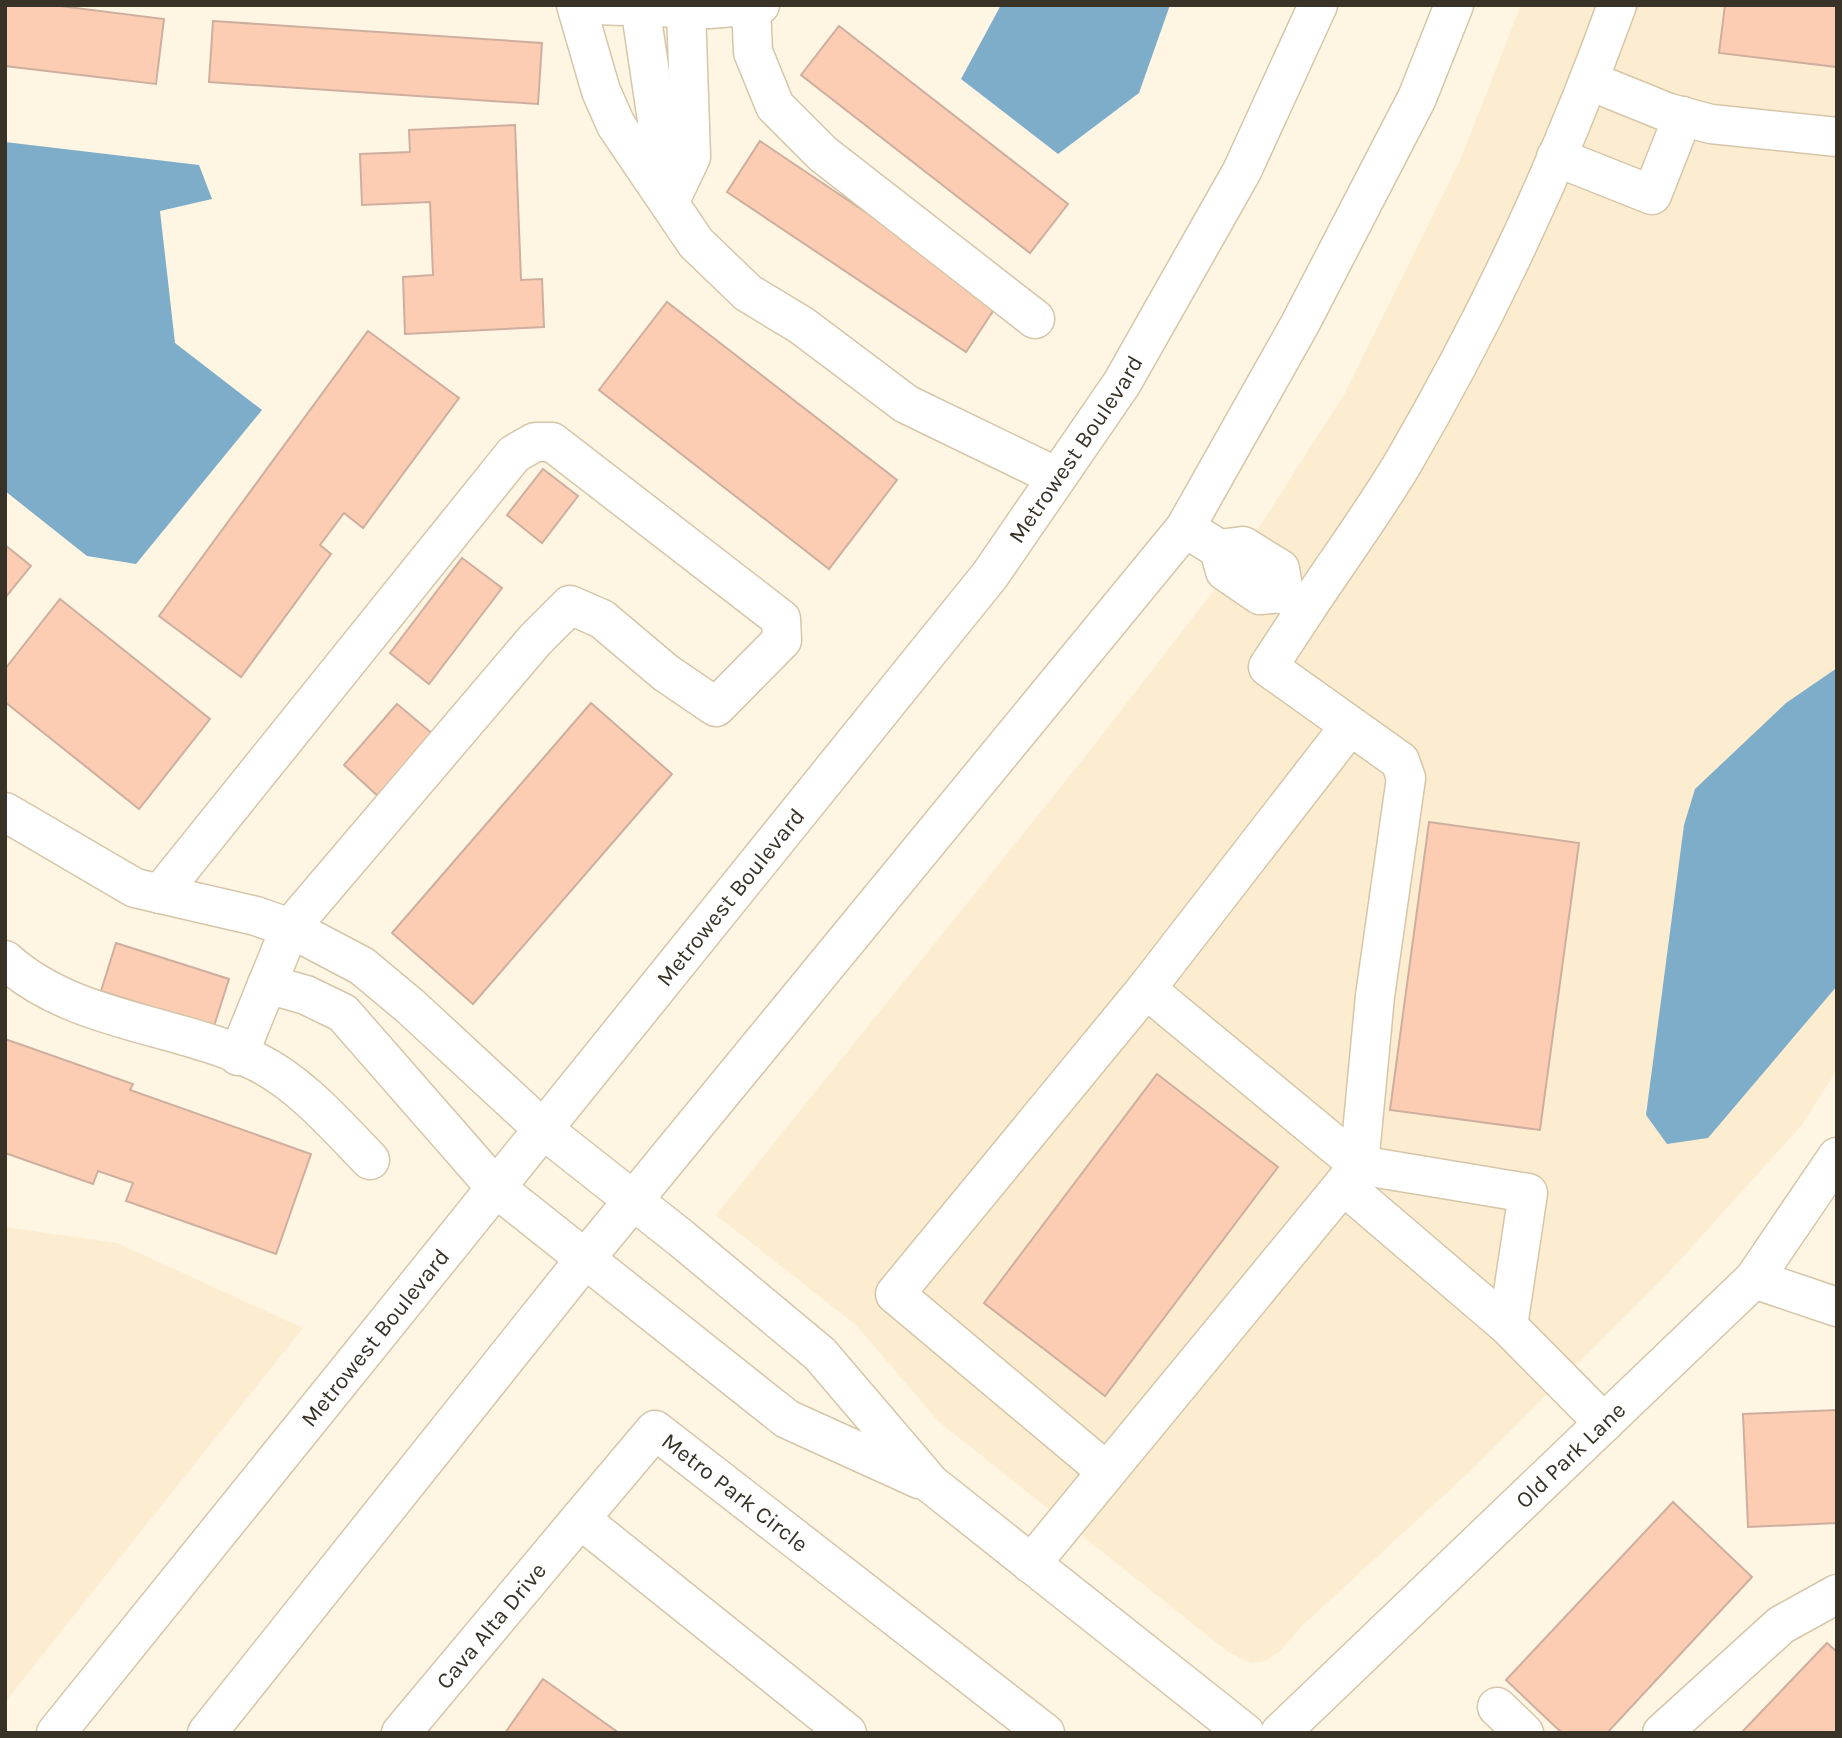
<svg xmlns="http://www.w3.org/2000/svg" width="1842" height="1738" font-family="Karla,sans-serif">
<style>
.built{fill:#fdedd0}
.water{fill:#7dadc9}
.building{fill:#fdcdb3;stroke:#ceaf9f;stroke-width:2}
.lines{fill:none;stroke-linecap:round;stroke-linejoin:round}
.minor-casing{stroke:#d6c6a9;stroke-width:41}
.minor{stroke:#fff;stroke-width:38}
.labels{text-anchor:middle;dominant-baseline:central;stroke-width:7;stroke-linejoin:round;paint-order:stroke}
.street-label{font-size:23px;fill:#383227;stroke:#fff}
</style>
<rect width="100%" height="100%" fill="#fff5e3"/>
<g class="built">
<path d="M 1521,5 L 1837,5 L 1837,1070 L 1801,1126 L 1671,1270 L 1467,1474 L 1303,1625 L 1279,1652 L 1266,1661 L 1251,1663 L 1228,1652 L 938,1421 L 856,1325 L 716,1215 L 1088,753 L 1242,554 L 1345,393 L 1461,158 Z"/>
<path d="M 5,1227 L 117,1243 L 303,1328 L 5,1702 Z"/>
</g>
<g class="water">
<path d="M 1001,5 L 1170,5 L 1139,93 L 1058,154 L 961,79 Z"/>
<path d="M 5,142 L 199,165 L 212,199 L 160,211 L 175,343 L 262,410 L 136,564 L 87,556 L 5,491 Z"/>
<path d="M 1837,668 L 1837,986 L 1708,1138 L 1667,1144 L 1646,1115 L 1684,825 L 1695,789 L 1786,703 Z"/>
</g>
<g class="building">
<path d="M 5,5 L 52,5 L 164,19 L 156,84 L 5,66 Z"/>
<path d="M 1725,5 L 1837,5 L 1837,67 L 1719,53 Z"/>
<path d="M 213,21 L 542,43 L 538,104 L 209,82 Z"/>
<path d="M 839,26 L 1068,204 L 1030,253 L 801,75 Z"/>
<path d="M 515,125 L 521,280 L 542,279 L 544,327 L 405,334 L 403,277 L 433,275 L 430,202 L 362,205 L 360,154 L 410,152 L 409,130 Z"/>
<path d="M 760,141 L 999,302 L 966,352 L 727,192 Z"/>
<path d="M 667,302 L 897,480 L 829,569 L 599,390 Z"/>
<path d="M 368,331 L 459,398 L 363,528 L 344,513 L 320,545 L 331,554 L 241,677 L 159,616 Z"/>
<path d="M 543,469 L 578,496 L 542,543 L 507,515 Z"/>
<path d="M 5,545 L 31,566 L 5,598 Z"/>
<path d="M 462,558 L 502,588 L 429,684 L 390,653 Z"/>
<path d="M 60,599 L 210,719 L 139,809 L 5,702 L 5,669 Z"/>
<path d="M 591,703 L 672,774 L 473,1004 L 392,933 Z"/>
<path d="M 397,704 L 434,735 L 380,798 L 344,765 Z"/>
<path d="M 1429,822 L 1579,843 L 1540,1130 L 1390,1110 Z"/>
<path d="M 116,943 L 229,979 L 214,1026 L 101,991 Z"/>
<path d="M 5,1039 L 133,1084 L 130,1090 L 311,1154 L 276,1254 L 126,1201 L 133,1183 L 98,1171 L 93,1184 L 5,1153 Z"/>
<path d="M 1157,1074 L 1278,1167 L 1105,1396 L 984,1303 Z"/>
<path d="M 1837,1410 L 1837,1523 L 1748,1527 L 1743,1414 Z"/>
<path d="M 1673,1502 L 1752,1577 L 1607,1733 L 1562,1733 L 1506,1680 Z"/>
<path d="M 1827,1643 L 1837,1652 L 1837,1733 L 1741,1733 Z"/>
<path d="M 543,1679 L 619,1733 L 505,1733 Z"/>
</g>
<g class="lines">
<g class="minor-casing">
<g id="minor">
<path d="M 576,5 L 601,91 L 616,125 L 696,243 L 748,293 L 801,325 L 906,404 L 1057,477"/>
<path d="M 595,5 L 709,9 L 760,5"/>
<path d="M 640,6 L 668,194"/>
<path d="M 751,6 L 753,52 L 775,106 L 823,154 L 1035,319"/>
<path d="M 1590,81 L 1669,113 L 1711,124 L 1837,137"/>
<path d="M 1556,157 L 1652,195 L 1683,116"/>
<path d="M 669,203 L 691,157 L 686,8"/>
<path d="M 1198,536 L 1219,549 L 1243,546 L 1280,569 L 1284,593"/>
<path d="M 1219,549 L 1225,571 L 1260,595 L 1284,593 L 1306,609 C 1338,561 1373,513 1403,463 C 1488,317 1560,163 1617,5"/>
<path d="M 1306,609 L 1268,667 L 1400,761 L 1406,778 L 1375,996 L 1359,1165 L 1528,1193 L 1508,1326"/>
<path d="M 5,812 L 135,888 L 256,916 L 290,928 L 362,966 L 410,1006 L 544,1130 L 682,1239 L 820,1354 L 931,1484 L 1245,1733"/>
<path d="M 160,894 L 514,454 L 535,442 L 552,442 L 781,619 L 782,640 L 716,707 L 666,673 L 602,619 L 570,605 L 535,640 L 290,928 L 238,1056"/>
<path d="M 5,960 C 73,1022 176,1023 257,1062 C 301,1084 336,1125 370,1160"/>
<path d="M 267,984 L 306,995 L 343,1013 L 496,1188 L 787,1419 L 919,1479"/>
<path d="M 1146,989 L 1359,1165 L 1343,1185 L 1508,1326 L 1604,1423"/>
<path d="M 1754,1279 L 1837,1307"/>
<path d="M 1106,1471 L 895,1294 L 1146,989 L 1349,727"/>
<path d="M 1031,1564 L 1343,1185"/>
<path d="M 1497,1707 L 1524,1733"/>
<path id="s1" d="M 56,1733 L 990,575 L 1122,383 L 1242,171 L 1318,5"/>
<path d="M 207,1733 L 585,1259 L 1185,528 L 1300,324 L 1417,98 L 1454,5"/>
<path id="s2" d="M 401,1733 L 580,1519"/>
<path id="s3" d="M 847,1733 L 580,1519 L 655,1430 L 1045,1733"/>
<path id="s4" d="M 1280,1733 L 1754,1279 L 1837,1157"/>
<path d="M 1662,1733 L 1781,1625 L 1837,1594"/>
</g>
</g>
<use href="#minor" class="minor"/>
</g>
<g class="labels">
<g class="street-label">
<text stroke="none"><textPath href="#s1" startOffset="1640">Metrowest Boulevard</textPath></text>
<text stroke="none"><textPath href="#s1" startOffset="1074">Metrowest Boulevard</textPath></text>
<text stroke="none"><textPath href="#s1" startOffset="508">Metrowest Boulevard</textPath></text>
<text stroke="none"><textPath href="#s4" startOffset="402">Old Park Lane</textPath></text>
<text stroke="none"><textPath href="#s3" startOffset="560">Metro Park Circle</textPath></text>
<text stroke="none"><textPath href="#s2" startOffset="140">Cava Alta Drive</textPath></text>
</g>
</g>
<rect width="1842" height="1738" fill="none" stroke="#383227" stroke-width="14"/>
</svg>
